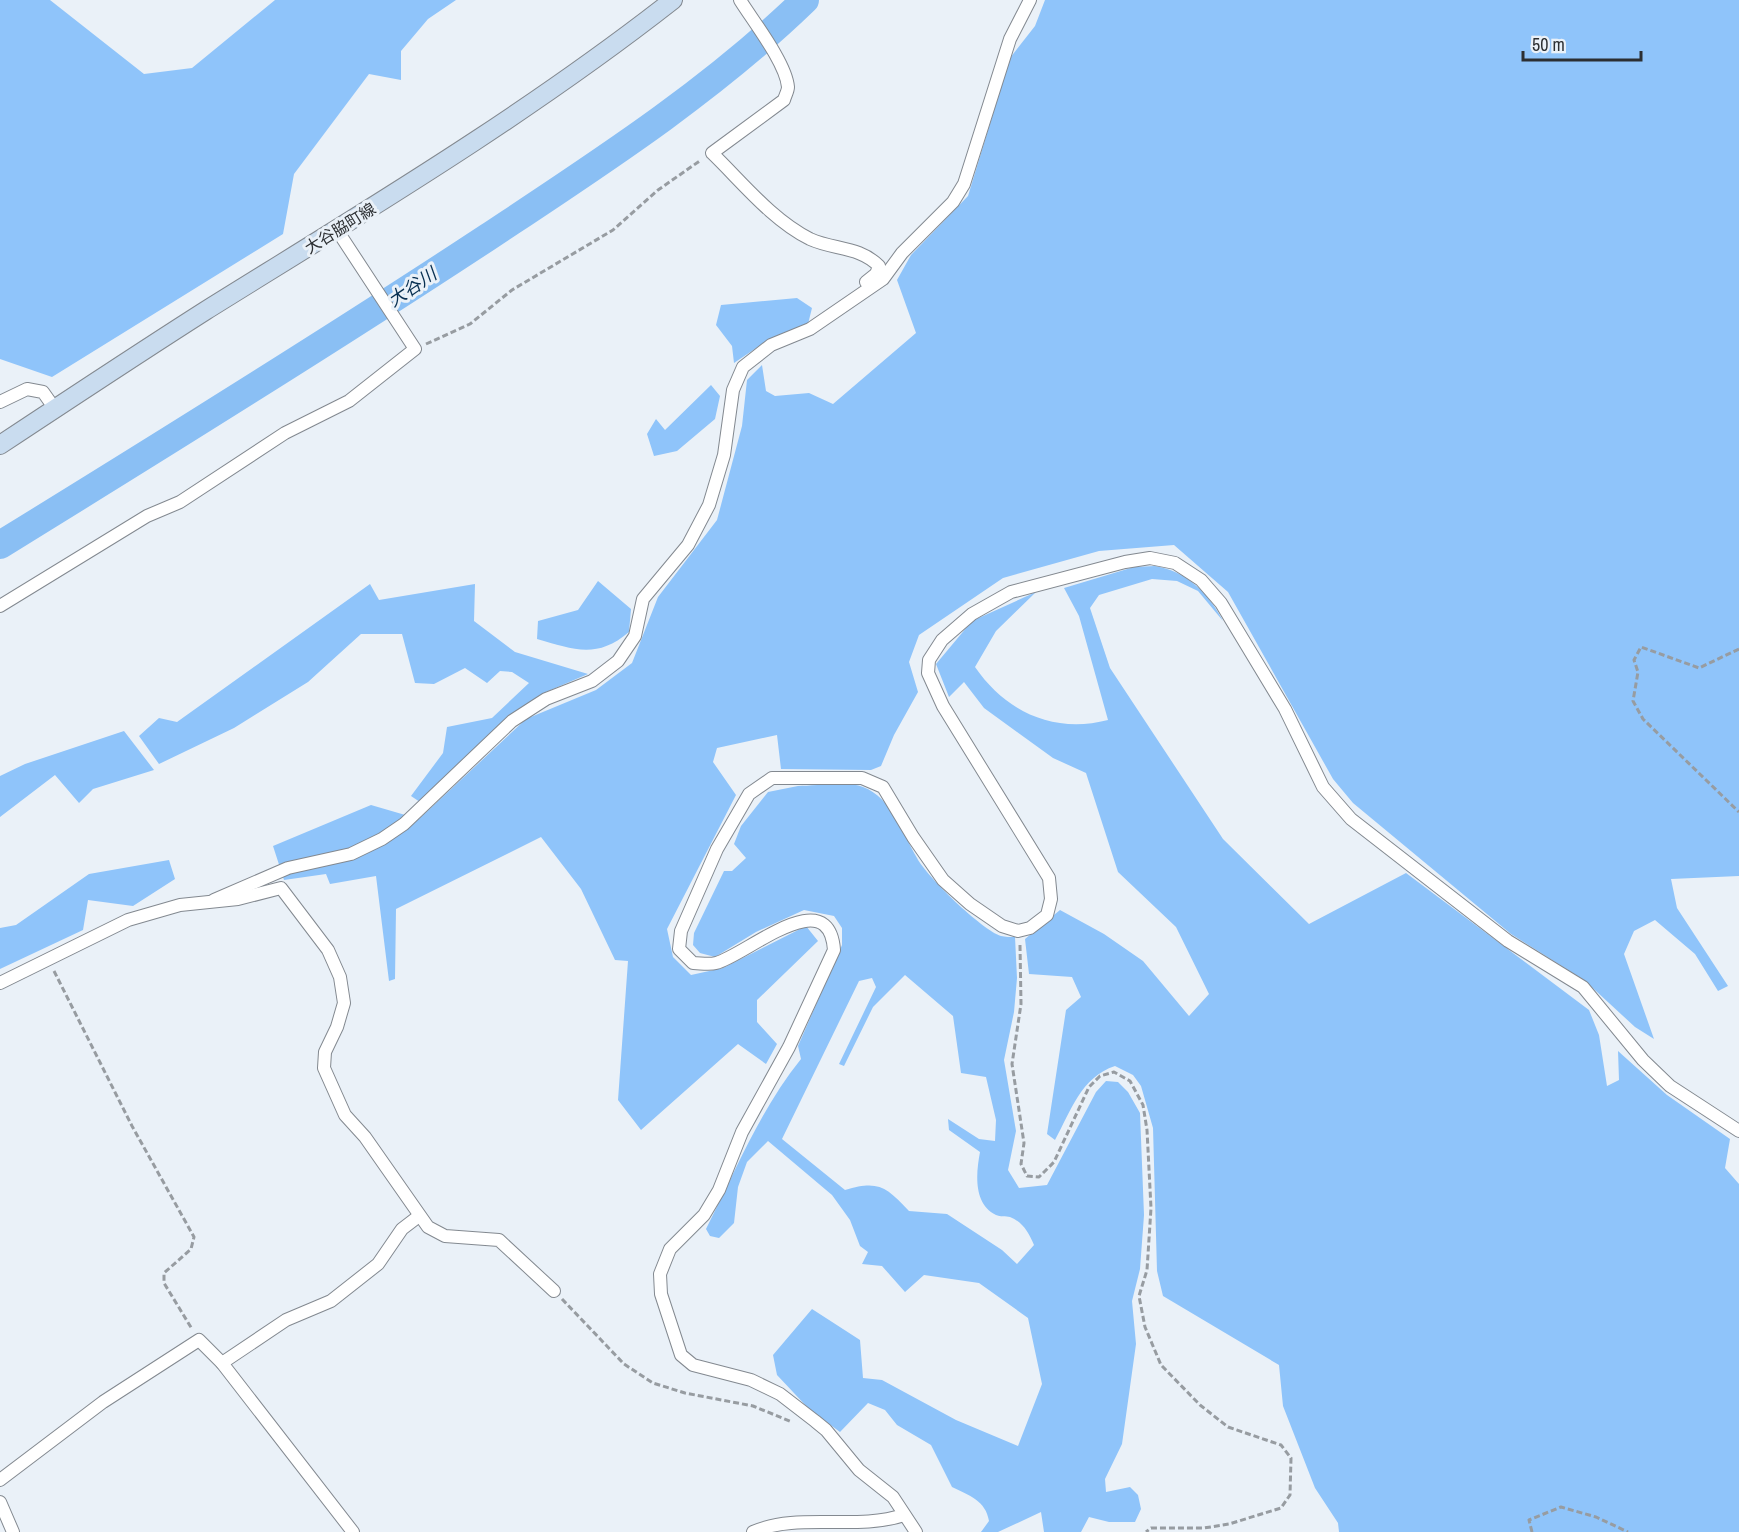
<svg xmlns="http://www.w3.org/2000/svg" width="1739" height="1532" font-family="'Archivo Narrow','Noto Sans JP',sans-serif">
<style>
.forest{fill:#8fc4fa;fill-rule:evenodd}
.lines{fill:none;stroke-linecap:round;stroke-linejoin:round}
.river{stroke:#8abff4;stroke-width:28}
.minor-casing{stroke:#838990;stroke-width:14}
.secondary-casing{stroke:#838990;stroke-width:20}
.path{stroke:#979ca1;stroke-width:3;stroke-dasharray:6 3;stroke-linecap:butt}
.minor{stroke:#fff;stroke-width:12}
.secondary{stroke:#c9dcef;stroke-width:18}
.labels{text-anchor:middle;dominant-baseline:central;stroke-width:6;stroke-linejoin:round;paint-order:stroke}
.street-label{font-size:16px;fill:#2c2f32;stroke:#eaf1f8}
.water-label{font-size:18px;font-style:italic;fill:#072f51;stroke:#eaf1f8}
</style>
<rect width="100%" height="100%" fill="#eaf1f8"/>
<g class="forest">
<path d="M 0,0 L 50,0 L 144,74 L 192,68 L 275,0 L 456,0 L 428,19 L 401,51 L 401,80 L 369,74 L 294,174 L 283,234 L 52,377 L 0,359 Z"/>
<path d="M 1045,0 L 1739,0 L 1739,876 L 1671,879 L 1677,908 L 1728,986 L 1718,991 L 1695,954 L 1655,920 L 1634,931 L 1624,954 L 1654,1039 L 1635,1027 L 1584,980 L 1511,934 L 1353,803 L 1333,779 L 1228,592 L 1174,545 L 1099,551 L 1003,578 L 919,635 L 909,662 L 918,692 L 894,735 L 881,766 L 871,770 L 781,769 L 777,735 L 717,748 L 713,762 L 736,795 L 667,929 L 673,957 L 691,975 L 723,968 L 806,926 L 818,941 L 757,1000 L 757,1022 L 777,1044 L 766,1064 L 738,1044 L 641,1130 L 618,1100 L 628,961 L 615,960 L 581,889 L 541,837 L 396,909 L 395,979 L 389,981 L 376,876 L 330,884 L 326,874 L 284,880 L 273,846 L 371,805 L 419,819 L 526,719 L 596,690 L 632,663 L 658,597 L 717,520 L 742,426 L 747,380 L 762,365 L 766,391 L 775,396 L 809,393 L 833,404 L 916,333 L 897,280 L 911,255 L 968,196 L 1010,58 L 1035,26 Z"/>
<path d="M 797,298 L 812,308 L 808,324 L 765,342 L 734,363 L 732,346 L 716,325 L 721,305 Z"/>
<path d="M 711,385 L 720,396 L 715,419 L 677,451 L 654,456 L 647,434 L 656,419 L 665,430 Z"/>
<path d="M 1155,566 C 1186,571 1209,593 1223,621 L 1198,591 L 1177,581 L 1152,579 L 1099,595 L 1090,608 L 1110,668 L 1223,839 L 1309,924 L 1406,873 L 1589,1010 L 1599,1035 L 1607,1086 L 1619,1080 L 1618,1051 L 1667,1095 L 1730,1139 L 1725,1168 L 1739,1184 L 1739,1532 L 1339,1532 L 1338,1523 L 1315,1488 L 1283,1406 L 1279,1365 L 1163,1296 L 1157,1271 L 1153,1128 L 1141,1086 L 1133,1075 L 1115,1066 C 1081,1077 1071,1111 1055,1140 L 1047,1134 L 1066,1010 L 1081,997 L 1072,977 L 1029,974 L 1025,939 L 1060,910 L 1104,934 L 1143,961 L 1189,1016 L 1209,994 L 1176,927 L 1118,872 L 1086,773 L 1053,758 L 984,708 L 964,682 L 949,697 L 936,664 L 972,621 L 1036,592 L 996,631 L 975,667 C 1006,712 1054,734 1108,720 L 1079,616 L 1064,588 L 1134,567 Z"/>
<path d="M 598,581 L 631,609 L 629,632 C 596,660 573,649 537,639 L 538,621 L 578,610 Z"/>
<path d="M 370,584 L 379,600 L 475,584 L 474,621 L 515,652 L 588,674 L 546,692 L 512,714 L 420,802 L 411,796 L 443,753 L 447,727 L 492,718 L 529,683 L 512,672 L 500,671 L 487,683 L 465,668 L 434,684 L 415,683 L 402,634 L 361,634 L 308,682 L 234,728 L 159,764 L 139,736 L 159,718 L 177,722 Z"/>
<path d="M 124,731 L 154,770 L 93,789 L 79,803 L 55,775 L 0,817 L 0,776 L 25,764 Z"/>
<path d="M 798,786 C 814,786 849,781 863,787 C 892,798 903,834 917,858 C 927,877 982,930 1001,936 C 1005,937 1011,937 1015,937 L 1017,978 L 1014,1012 L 1004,1060 L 1016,1131 L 1008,1170 L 1019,1188 L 1047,1185 L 1096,1092 L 1106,1081 L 1118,1082 L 1128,1092 L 1140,1113 L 1144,1215 L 1140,1269 L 1132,1301 L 1136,1344 L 1122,1444 L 1105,1479 L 1106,1492 L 1130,1487 L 1138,1495 L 1141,1509 L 1135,1522 L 1109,1522 L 1089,1517 L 1081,1532 L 1044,1532 L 1041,1512 L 998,1532 L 981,1532 L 989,1521 C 986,1501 969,1495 952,1487 L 931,1445 L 897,1425 L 885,1410 L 868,1403 L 840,1432 L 809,1409 L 777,1375 L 773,1355 L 812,1309 L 860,1340 L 863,1378 L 882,1380 L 956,1420 L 1018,1446 L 1042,1384 L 1028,1318 L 979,1283 L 924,1275 L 905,1292 L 882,1266 L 862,1264 L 868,1252 L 860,1246 L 850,1220 L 832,1195 L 768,1141 L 747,1162 L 738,1187 L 734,1223 L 719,1238 L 710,1236 L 706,1229 C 736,1170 760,1110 801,1059 L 798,1046 L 842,945 L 842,928 L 834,916 L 804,910 L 756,932 L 715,957 L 700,953 L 693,945 L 694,933 L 724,871 L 732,871 L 746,858 L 734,844 L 741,826 L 768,792 ZM 905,975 L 953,1016 L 961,1073 L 986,1077 L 996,1120 L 995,1141 L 979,1139 L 948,1119 L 949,1130 L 980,1152 C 976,1173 973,1204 996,1215 C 1000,1217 1006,1216 1010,1217 C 1023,1222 1029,1233 1034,1245 L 1017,1264 L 1002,1250 L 947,1214 L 909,1211 C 886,1187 879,1180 845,1190 L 782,1139 L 859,981 L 872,978 L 876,987 L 839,1064 L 844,1066 L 873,1007 Z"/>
<path d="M 169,860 L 175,879 L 133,906 L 88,900 L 83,930 L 0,969 L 0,928 L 16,925 L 89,874 Z"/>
</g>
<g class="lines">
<path class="river" d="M 0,545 C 164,444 327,343 488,237 C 598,164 710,92 805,0"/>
<g class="minor-casing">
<g id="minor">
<path d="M 740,0 C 753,21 786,63 788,87 C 788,91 785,96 784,100 L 712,153 C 742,182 772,220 810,239 C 834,250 859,246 879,266 L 876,274 L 866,282"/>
<path d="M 0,402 L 27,389 L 43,392 L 55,409"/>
<path d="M 0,606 L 147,516 L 180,502 L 285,433 L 349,401 L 415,349 L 337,230"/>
<path d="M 214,900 L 288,868 L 351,854 L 382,839 L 404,824 L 512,721 L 546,699 L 592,681 L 618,661 L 635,636 L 643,599 L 688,545 L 709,505 L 724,455 L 733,390 L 743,367 L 771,345 L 810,329 L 883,279 L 902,253 L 953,202 L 964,184 L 1010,39 L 1030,0"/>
<path d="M 0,983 L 128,920 L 180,905 L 238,899 L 281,888 L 328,950 L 340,977 L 344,1003 L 337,1027 L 325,1052 L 324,1068 L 345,1115 L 365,1137 L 428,1227 L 445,1236 L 499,1240 L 554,1291"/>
<path d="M 222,1363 L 286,1320 L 331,1301 L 378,1264 L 402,1229 L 419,1216"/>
<path d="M 0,1480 L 103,1402 L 199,1340 L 222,1363 L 353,1532"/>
<path d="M 0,1502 L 13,1532"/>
<path d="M 753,1532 C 798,1512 856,1531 904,1515"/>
<path d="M 916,1532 L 893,1497 L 859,1470 L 826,1430 L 815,1421 L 780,1394 L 751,1380 L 693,1365 L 681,1355 L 661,1294 L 660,1274 L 670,1249 L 704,1215 L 719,1190 L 742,1132 L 789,1047 L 834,950 C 829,880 745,956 716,963 C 709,965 700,963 693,963 L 679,949 L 681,931 L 717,849 L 749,794 L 772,778 L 862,778 L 883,787 L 913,837 L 943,880 L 970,904 L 1002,926 L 1018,931 L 1030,928 L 1047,915 L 1051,899 L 1049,878 L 943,706 L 928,673 L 929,660 L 942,640 L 972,614 L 1011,592 L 1125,562 L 1150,558 L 1175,563 L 1201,580 L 1221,603 L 1285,709 L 1323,787 L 1351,819 L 1508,941 L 1583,987 L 1643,1060 L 1670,1086 L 1739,1131"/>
</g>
</g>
<g class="secondary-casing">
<path id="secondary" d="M 0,445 C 68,400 136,355 205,311 C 364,212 525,116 673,0"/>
</g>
<g class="path">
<path d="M 426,344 L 470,324 L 512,290 L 613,230 L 658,190 L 701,160"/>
<path d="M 1739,649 L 1699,668 L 1641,647 L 1634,660 L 1638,672 L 1633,701 L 1643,719 L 1739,812"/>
<path d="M 1020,945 L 1021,1004 L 1012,1064 L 1024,1143 L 1021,1164 L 1027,1176 L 1039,1177 L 1054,1162 L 1089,1087 L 1100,1076 L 1114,1072 L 1130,1081 L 1143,1105 L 1147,1130 L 1151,1208 L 1147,1270 L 1139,1296 L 1145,1327 L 1161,1365 L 1200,1405 L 1228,1427 L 1281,1445 L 1291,1458 L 1290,1495 L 1281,1508 L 1229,1524 L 1204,1528 L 1151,1528 L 1146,1532"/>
<path d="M 54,971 L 132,1126 L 194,1237 L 191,1249 L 164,1273 L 164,1283 L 192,1329"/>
<path d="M 562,1299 L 624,1364 L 653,1383 L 685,1393 L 753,1406 L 792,1422"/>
<path d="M 1532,1532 L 1529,1520 L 1561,1507 L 1596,1517 L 1628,1532"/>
</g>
<use href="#minor" class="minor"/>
<use href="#secondary" class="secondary"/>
</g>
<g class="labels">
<g class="street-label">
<text transform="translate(340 228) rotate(-32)">大谷脇町線</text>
</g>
<g class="water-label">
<text transform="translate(412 287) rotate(-34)">大谷川</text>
</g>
</g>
<path d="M1523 51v9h118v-9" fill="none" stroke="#2c2f32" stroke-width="3"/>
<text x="1532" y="51" font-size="18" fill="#2c2f32" stroke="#eaf1f8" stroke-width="4.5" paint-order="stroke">50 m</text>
</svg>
